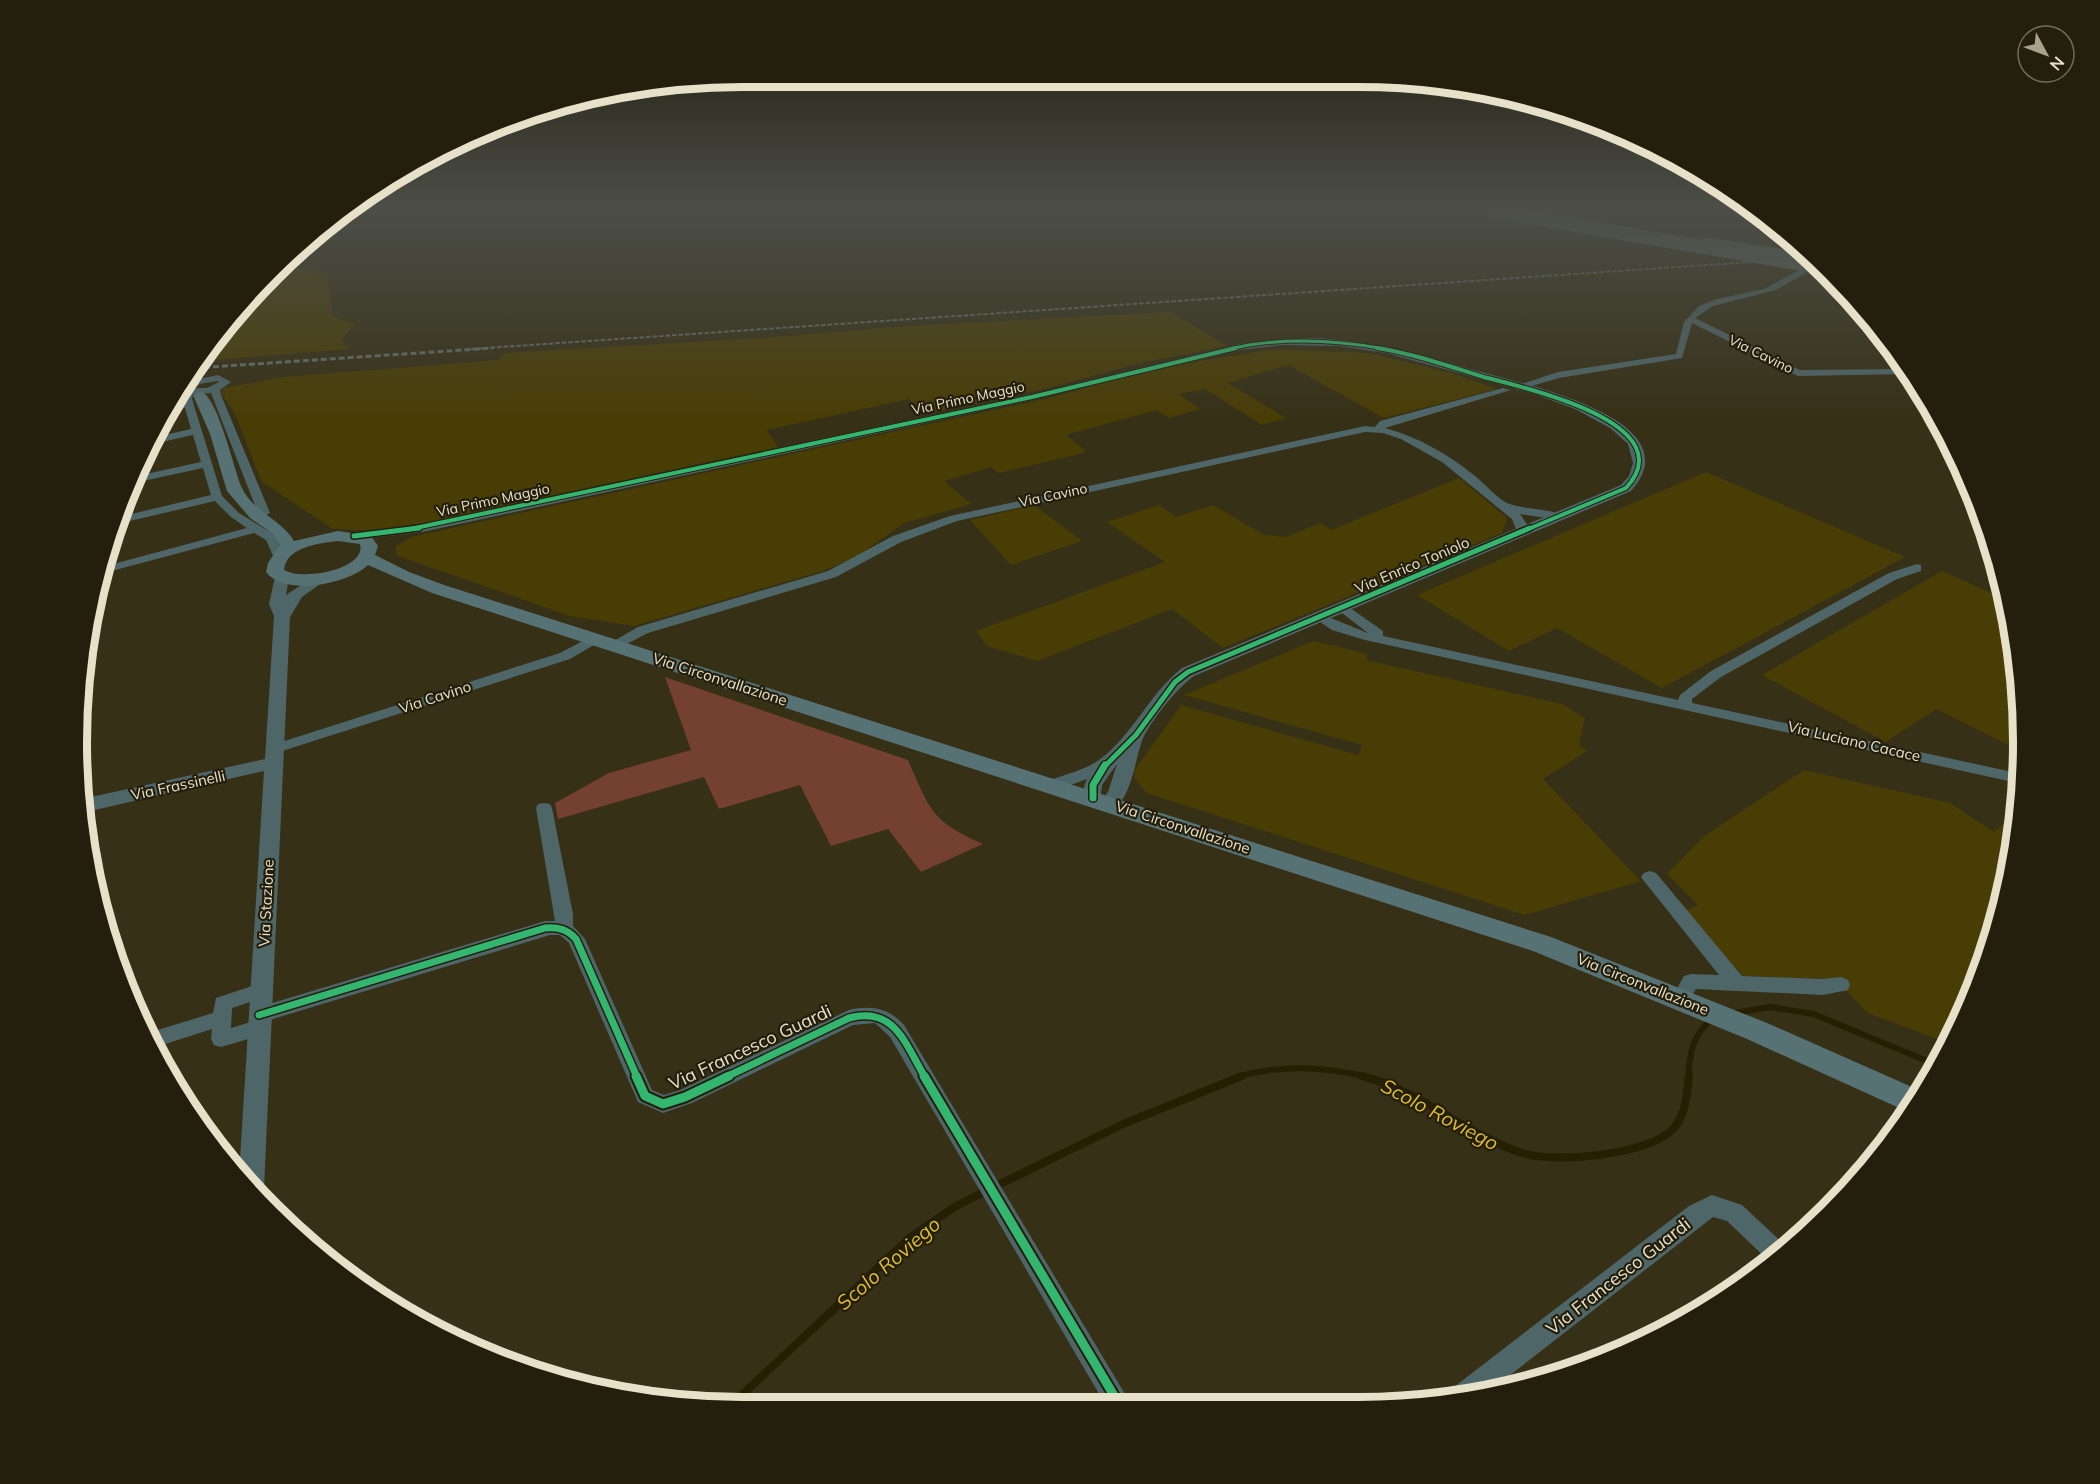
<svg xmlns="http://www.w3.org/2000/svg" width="2100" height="1484" font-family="Mulish,sans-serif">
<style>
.built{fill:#493d06}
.green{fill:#744030}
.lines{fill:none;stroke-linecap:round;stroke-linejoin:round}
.stream-far1{stroke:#271f02;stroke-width:6}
.stream{stroke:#271f02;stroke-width:8}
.minor{fill:#4f6668;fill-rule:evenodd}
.tertiary{fill:#4f6668;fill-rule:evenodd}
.secondary{fill:#577274;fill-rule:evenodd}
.motorway{fill:#5a6c67;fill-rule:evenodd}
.rail-far1{stroke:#646e66;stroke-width:2;stroke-dasharray:4.5 2;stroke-linecap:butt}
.rail{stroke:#646e66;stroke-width:3;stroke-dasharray:6 3;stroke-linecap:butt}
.motorway-bridge{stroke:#5a6c67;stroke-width:14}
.cycleway-far4-casing{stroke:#241f0d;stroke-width:5}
.cycleway-far3-casing{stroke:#241f0d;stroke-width:6}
.cycleway-far2-casing{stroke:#241f0d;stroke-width:8}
.cycleway-far1-casing{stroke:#241f0d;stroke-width:10}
.cycleway-casing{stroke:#241f0d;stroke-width:13}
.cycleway-far4{stroke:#33b770;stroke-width:3}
.cycleway-far3{stroke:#33b770;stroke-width:4}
.cycleway-far2{stroke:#33b770;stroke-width:5}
.cycleway-far1{stroke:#33b770;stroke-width:7}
.cycleway{stroke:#33b770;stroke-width:9}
.labels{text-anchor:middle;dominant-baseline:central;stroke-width:4.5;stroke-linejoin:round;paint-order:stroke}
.far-street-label{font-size:14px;fill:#e7e1c9;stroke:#241f0d}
.street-label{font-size:15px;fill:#e7e1c9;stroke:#241f0d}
.near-street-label{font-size:18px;fill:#e7e1c9;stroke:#241f0d}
.near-water-label{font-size:20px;font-style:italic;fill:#dfbd2c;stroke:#241f0d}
.rim{fill:none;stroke:#e7e1c9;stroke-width:8}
</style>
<rect width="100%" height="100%" fill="#363016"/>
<g class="built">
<path d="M 286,264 L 326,274 L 330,287 L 332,316 L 355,324 L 341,340 L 349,349 L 200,361 L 241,303 Z"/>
<path d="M 1171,312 L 1227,346 L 1137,364 L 1048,388 L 927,414 L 909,399 L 767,430 L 778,447 L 385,531 L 333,529 L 261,481 L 235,414 L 221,393 L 224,388 L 283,377 L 498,360 L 505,353 L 776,337 L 892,327 Z"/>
<path d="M 1274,349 L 1370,353 L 1451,373 L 1497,389 L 1384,418 L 1288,365 L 1228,383 L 1286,418 L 1262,425 L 1205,389 L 1178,394 L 1201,409 L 1169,418 L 1156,410 L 1066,435 L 1087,452 L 999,473 L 991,467 L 944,481 L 971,504 L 904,523 L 858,556 L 826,570 L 634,626 L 570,616 L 398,556 L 396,552 L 395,547 L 411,537 L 1053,397 L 1109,381 L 1188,363 Z"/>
<path d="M 1706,472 L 1905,557 L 1662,688 L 1557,628 L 1509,651 L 1417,595 Z"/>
<path d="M 1459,478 L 1507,518 L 1502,533 L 1223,648 L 1172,609 L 1037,661 L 987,646 L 976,631 L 1165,562 L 1107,522 L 1159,505 L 1176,517 L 1213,505 L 1264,535 L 1286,537 L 1320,523 L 1331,530 Z"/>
<path d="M 1034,505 L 1082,541 L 1011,565 L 970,520 Z"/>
<path d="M 1942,571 L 2005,599 L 2018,655 L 2021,751 L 1936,709 L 1886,742 L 1762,675 Z"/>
<path d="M 1313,641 L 1368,654 L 1366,660 L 1562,704 L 1585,718 L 1579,745 L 1587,751 L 1543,779 L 1641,881 L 1525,915 L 1147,793 L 1135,779 L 1134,771 L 1181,705 L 1358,755 L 1362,745 L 1184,695 Z"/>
<path d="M 1804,770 L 1950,803 L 1994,832 L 2018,812 L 2001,914 L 1950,1044 L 1868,1013 L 1834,979 L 1743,976 L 1685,911 L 1698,905 L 1667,874 L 1703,837 Z"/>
</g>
<path class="green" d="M 665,677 L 908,760 C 930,810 931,821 983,844 L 921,872 L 888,829 L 831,846 L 800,785 L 719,809 L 704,777 L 558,819 L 555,803 L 609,773 L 691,750 Z"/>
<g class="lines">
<g class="stream-far1">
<path d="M 1734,1013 L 1770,1007 L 1813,1014 L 1937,1065"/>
<path d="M 1237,1077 C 1281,1064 1324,1066 1368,1077"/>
<path d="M 1688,1077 C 1690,1053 1692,1036 1711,1020"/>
</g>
<g class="stream">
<path d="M 1362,1076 C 1421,1091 1465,1134 1522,1153 C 1554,1164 1651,1155 1674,1128 C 1686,1114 1687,1093 1689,1076"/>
<path d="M 994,1187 L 1123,1124 L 1242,1076"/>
<path d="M 730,1406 L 912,1236 L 956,1206 L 986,1191"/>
</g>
<g class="minor">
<path d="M 1814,262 L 1818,266 L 1776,290 L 1713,306 L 1695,318 L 1800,370 L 1906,369 L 1909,374 L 1798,376 L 1692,323 L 1682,358 L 1559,378 L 1518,390 L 1513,387 L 1558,372 L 1676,354 L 1684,322 L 1699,306 L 1717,299 L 1764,289 Z"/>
<path d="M 218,375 L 231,382 L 220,390 L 221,395 L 270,513 L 264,516 L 258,513 L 211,393 L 193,394 L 192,399 L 222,496 L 239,513 L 275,535 L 285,557 L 279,561 L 275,560 L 266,540 L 254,533 L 104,573 L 106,566 L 247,528 L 231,517 L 215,501 L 117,524 L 119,517 L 211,495 L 203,468 L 129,484 L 132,477 L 201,462 L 193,435 L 148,445 L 151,438 L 191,429 L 185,408 L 165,411 L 169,405 L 183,402 L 183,389 L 194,380 ZM 217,381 L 219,382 L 207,388 L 195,388 L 200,384 Z"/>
<path d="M 1503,388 L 1511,390 L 1385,428 C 1418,437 1448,454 1475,476 C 1485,484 1496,497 1507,503 C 1522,510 1554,508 1565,517 L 1559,520 L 1520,514 L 1528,526 L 1526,534 L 1518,534 L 1512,519 L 1442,462 L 1401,439 L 1383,433 L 1365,432 L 957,521 L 901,542 L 836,577 L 648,633 L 619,648 L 609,648 L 607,645 L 638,627 L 828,571 L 893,536 L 950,516 L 1365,426 L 1375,427 L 1380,421 Z"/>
<path d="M 1917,564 L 1921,565 L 1921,571 L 1897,579 L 1721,677 L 1692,699 L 1692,703 L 2022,774 L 2022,784 L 1365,640 L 1332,630 L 1313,617 L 1315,614 C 1322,613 1357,629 1368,633 L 1338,610 L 1337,607 L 1338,604 L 1343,603 L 1383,631 L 1383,636 L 1678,700 L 1680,695 L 1711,671 L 1889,573 Z"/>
<path d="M 594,635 L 601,639 L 599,642 L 570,659 L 279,752 L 274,754 L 266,749 L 269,746 L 560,653 Z"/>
<path d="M 544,803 L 550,804 L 552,808 L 573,914 L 573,926 L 585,939 L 652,1090 L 664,1095 L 680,1090 L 849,1010 C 871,1005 889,1008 904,1025 L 1131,1404 L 1105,1404 L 890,1037 L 875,1023 L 853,1025 L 692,1103 L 663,1113 L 638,1102 L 569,943 L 560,935 L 550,935 L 263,1022 L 268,1028 L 265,1034 L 221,1047 L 214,1045 L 211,1039 L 212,1029 L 153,1048 L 145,1036 L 144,1034 L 148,1033 L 213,1013 L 216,998 L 261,983 L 268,986 L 270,991 L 268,996 L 232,1008 L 231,1028 L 254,1021 L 249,1015 L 252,1009 L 259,1007 L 545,921 L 555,921 L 536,808 L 538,804 Z"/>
<path d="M 1650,871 L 1656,873 L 1742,976 L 1823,979 L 1841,977 L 1848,980 L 1850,985 L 1848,990 L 1823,995 L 1696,989 L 1687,1004 L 1680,1007 L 1673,1004 L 1671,999 L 1684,976 L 1691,974 L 1719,975 L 1644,881 L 1641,877 L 1644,873 Z"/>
<path d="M 1712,1195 L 1742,1205 L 1788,1248 L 1769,1261 L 1727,1221 L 1713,1217 L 1486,1394 L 1447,1401 L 1450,1390 L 1689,1206 Z"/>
</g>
<g class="tertiary">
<path d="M 1310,338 C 1374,340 1432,359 1493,375 C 1534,387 1693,422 1631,491 L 1194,676 C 1175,690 1156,715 1144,736 C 1135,753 1131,817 1102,809 L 1099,804 L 1108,792 L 1117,764 L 1102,785 L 1100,803 L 1086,803 C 1082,795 1083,787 1087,779 L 1054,791 L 1047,789 L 1045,785 L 1047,781 C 1063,775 1086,770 1099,760 C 1133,735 1149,694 1182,668 L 1621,485 L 1629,476 L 1633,463 L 1628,444 L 1610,428 L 1575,409 L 1535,394 L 1386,353 L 1339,346 L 1282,345 L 1239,350 L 1032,400 L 422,532 L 354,540 L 347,536 L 354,532 L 422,524 L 1032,394 L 1239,344 Z"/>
<path d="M 282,573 L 289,577 L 286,595 L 315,576 L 325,576 L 327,579 L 302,597 L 290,617 L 264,1189 L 260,1198 L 239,1176 L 264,771 L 82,813 L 82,799 L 265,759 L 274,616 L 269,604 L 275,577 Z"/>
</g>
<path class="secondary" d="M 200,391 C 218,395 234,471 242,488 C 253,512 281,519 294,541 L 338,531 L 371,536 L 378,546 L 375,555 L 409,572 L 444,585 L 1551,937 L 1767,1023 L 1921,1091 L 1908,1112 L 1747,1039 L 1533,951 L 432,593 L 368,565 C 348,584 285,597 266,572 L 268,563 L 280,545 L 273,534 L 250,518 L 227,491 L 210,434 L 193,395 ZM 338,541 L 360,544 C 367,570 301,581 284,570 C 286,547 319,543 338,541 Z"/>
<path class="motorway" d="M 1707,237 L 1804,252 L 1812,260 L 1702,244 L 1700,241 Z"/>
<path class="rail-far1" d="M 471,349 L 1810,258"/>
<path class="rail" d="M 195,368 L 493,348"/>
<path class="motorway-bridge" d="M 1493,211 L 1820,267"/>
<g class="cycleway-far4-casing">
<path id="cycleway-far4" d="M 1230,349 C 1280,337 1334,340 1385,349"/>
</g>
<g class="cycleway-far3-casing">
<g id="cycleway-far3">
<path d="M 1377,348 C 1414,354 1448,366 1484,377 C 1522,387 1686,423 1626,488 L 1526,530"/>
<path d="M 406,530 L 1032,397 L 1236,348"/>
</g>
</g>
<g class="cycleway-far2-casing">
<g id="cycleway-far2">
<path d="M 354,536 L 419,528"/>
<path d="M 1104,767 L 1136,735 L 1175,682 L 1188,672 L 1530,528"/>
</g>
</g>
<g class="cycleway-far1-casing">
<g id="cycleway-far1">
<path d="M 1093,798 L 1093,785 L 1105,765"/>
<path d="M 259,1015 L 545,928 C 558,927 567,929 576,939 L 637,1077"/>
<path d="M 726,1077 L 849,1018 C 895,1006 905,1044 925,1077"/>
</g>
</g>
<g class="cycleway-casing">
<g id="cycleway">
<path d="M 636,1076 L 645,1096 L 663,1104 L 685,1097 L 729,1076"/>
<path d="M 924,1076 L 1119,1404"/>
</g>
</g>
<use href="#cycleway-far4" class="cycleway-far4"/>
<use href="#cycleway-far3" class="cycleway-far3"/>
<use href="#cycleway-far2" class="cycleway-far2"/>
<use href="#cycleway-far1" class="cycleway-far1"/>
<use href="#cycleway" class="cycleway"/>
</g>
<linearGradient id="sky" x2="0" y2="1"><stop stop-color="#1e1a0c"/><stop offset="0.5" stop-color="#4c4e47"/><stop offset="1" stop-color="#4c4e47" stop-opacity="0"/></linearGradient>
<rect width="2100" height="418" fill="url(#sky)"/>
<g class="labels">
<g class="far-street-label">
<text transform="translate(1761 354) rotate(26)">Via Cavino</text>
<text transform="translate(968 398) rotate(-12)">Via Primo Maggio</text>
<text transform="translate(1053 495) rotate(-12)">Via Cavino</text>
<text transform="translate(493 500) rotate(-12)">Via Primo Maggio</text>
</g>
<g class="street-label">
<text transform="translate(1412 565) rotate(-23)">Via Enrico Toniolo</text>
<text transform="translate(720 679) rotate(18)">Via Circonvallazione</text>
<text transform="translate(435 697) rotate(-18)">Via Cavino</text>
<text transform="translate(1854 741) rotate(13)">Via Luciano Cacace</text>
<text transform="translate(178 785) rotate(-12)">Via Frassinelli</text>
<text transform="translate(1183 827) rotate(18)">Via Circonvallazione</text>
<text transform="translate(266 903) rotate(-87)">Via Stazione</text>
<text transform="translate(1643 984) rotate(22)">Via Circonvallazione</text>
</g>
<g class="near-street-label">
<text transform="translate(750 1047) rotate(-25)">Via Francesco Guardi</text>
<text transform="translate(1618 1276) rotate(-38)">Via Francesco Guardi</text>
</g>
<g class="near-water-label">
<text transform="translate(1440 1114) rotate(28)">Scolo Roviego</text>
<text transform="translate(888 1263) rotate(-41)">Scolo Roviego</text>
</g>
</g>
<path d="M0 0H2100V1484H0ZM742 87H1358A655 655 0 0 1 2013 742V742A655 655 0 0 1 1358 1397H742A655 655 0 0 1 87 742V742A655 655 0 0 1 742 87Z" fill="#241f0d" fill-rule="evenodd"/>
<path class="rim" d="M742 87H1358A655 655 0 0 1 2013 742V742A655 655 0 0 1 1358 1397H742A655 655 0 0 1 87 742V742A655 655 0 0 1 742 87Z"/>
<g transform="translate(2046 54) rotate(131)"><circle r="28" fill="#241f0d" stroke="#726d58" stroke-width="1.5"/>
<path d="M0-4.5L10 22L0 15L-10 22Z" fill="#a9a38a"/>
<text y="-9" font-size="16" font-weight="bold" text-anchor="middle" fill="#e7e1c9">N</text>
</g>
</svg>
